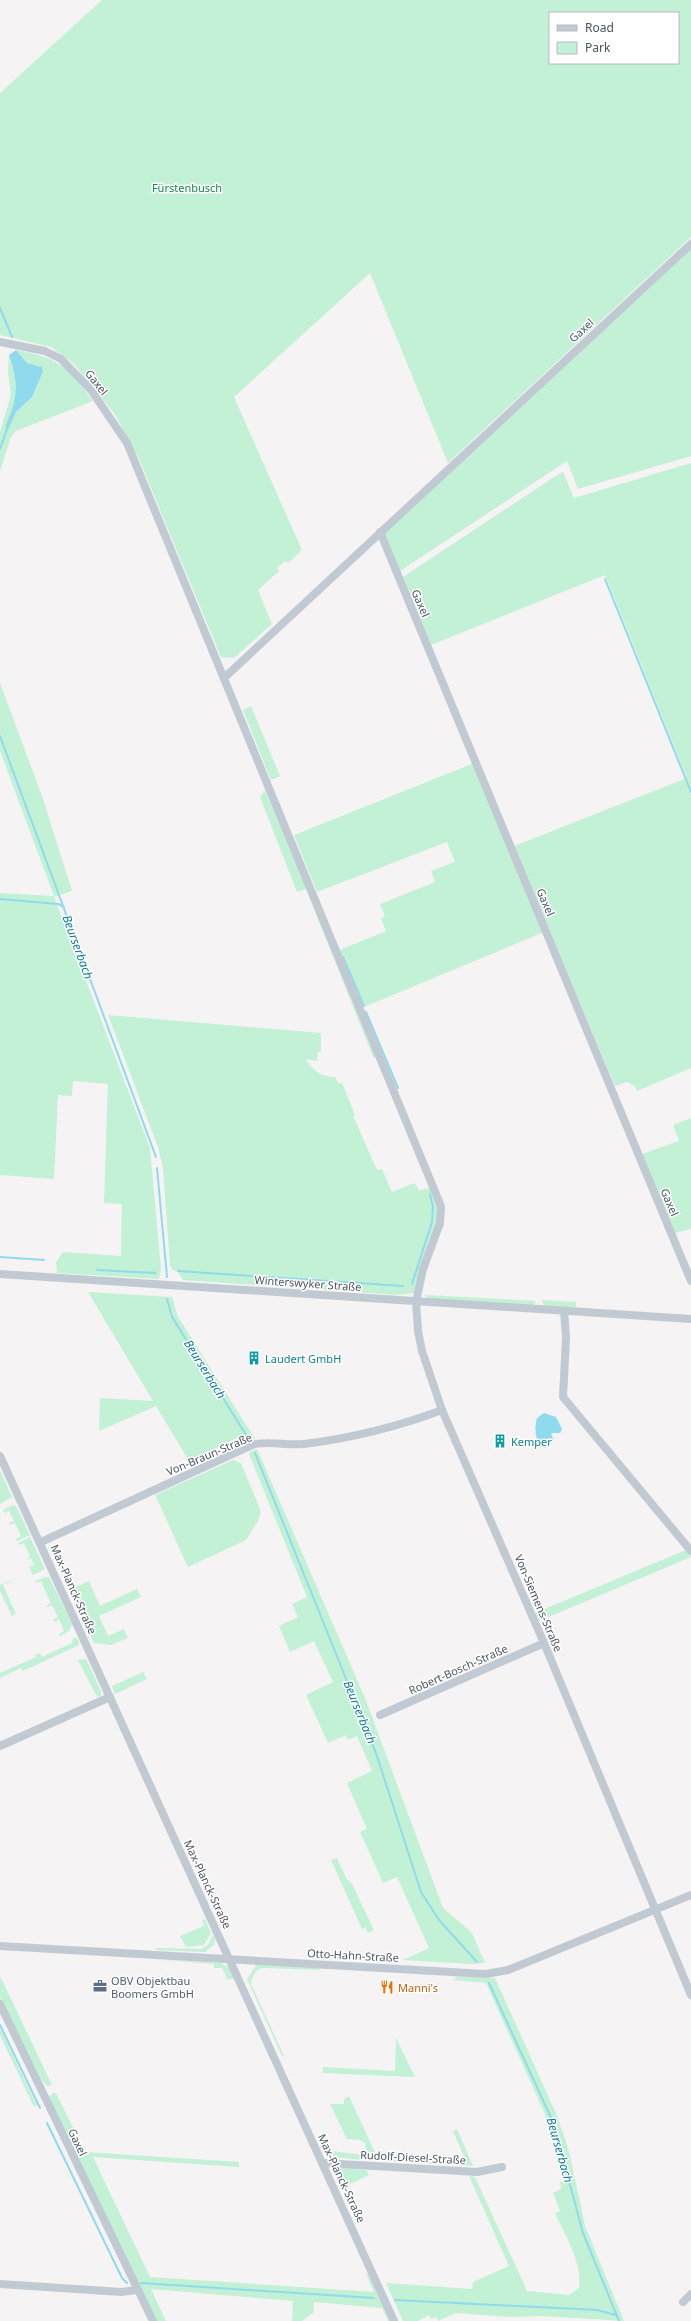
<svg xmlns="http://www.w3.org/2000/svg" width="691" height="2321" font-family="'Noto Sans',sans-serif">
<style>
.green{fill:#c3f1d5;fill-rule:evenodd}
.water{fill:#90daee}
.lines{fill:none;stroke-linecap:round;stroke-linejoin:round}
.stream{stroke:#90daee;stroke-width:2}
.minor{stroke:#c1cad2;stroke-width:8}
.labels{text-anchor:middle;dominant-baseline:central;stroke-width:3;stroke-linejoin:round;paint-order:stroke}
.park-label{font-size:11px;fill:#17864f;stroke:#fff}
.street-label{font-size:11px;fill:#4a5661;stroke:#fff}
.culture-label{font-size:11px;fill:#0d838f;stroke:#fff;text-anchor:start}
.service-label{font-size:11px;fill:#4e5e75;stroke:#fff;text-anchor:start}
.food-label{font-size:11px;fill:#c56008;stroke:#fff;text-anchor:start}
.water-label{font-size:12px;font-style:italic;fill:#0c7c9b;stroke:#fff}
</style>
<rect width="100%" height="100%" fill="#f5f3f3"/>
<g class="green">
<path d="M 102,0 L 691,0 L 691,237 L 448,463 L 370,273 L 234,397 L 302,550 L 288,563 L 285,561 L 277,568 L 279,571 L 258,590 L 272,624 L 234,658 L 221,657 L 139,459 L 114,413 L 74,364 L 51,347 L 0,335 L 0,93 ZM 550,13 L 678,13 L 678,63 L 550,63 Z"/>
<path d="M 691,249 L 691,456 L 578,489 L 567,461 L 400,571 L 384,532 Z"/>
<path d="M 16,350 C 59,358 67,366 93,401 L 16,431 L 11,437 L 0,471 L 0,432 L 11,395 L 8,372 L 9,355 C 19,385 18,398 5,427 L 8,430 L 16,412 L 32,397 L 42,375 L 40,366 L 27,363 Z"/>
<path d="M 691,463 L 691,1068 L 637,1091 L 635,1086 L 627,1082 L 615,1086 L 514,846 L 687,778 L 605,575 L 431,645 L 403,577 L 557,475 L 563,472 L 574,498 Z"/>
<path d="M 0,683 L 42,796 L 72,891 L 54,897 L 150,1148 L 161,1269 L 159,1279 L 57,1273 L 56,1262 L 63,1252 L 121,1256 L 122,1204 L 104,1203 L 108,1084 L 73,1081 L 72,1096 L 58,1095 L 54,1179 L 0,1175 L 0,893 L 54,896 L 0,751 Z"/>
<path d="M 251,706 L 280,776 L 271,780 L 243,710 Z"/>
<path d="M 474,763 L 544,932 L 364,1007 L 340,950 L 386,931 L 381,918 L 385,916 L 380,904 L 435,882 L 431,871 L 455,862 L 447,842 L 317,892 L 294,835 Z"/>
<path d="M 265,790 L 377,1055 L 374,1059 L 306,889 L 297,892 L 260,797 Z"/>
<path d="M 108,1015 L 321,1033 L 321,1052 L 318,1052 L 317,1061 L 305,1059 C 316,1072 318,1076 335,1077 L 339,1084 L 342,1083 L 355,1115 L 353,1116 L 377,1170 L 382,1169 L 392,1192 L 415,1183 L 419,1191 L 431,1187 L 437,1201 L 439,1217 L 414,1293 L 397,1295 L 183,1280 L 178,1272 L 173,1270 L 170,1266 L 163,1168 L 158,1147 Z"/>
<path d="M 691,1118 L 691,1229 L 674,1233 L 642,1154 L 679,1141 L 673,1125 Z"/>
<path d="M 88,1292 L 172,1297 L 178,1317 L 255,1439 L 243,1443 L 239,1437 L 189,1461 L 156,1406 L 99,1431 L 100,1398 L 153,1401 Z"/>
<path d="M 424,1294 L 427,1295 L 536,1301 L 533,1306 L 429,1299 Z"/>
<path d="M 542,1300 L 576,1302 L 576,1307 L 544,1307 Z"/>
<path d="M 257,1449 L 365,1698 L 443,1908 L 472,1933 L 485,1963 L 472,1964 L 403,1960 L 429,1948 L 397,1877 L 383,1883 L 360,1832 L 367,1829 L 347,1783 L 372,1771 L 357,1736 L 348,1740 L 346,1735 L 328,1743 L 306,1695 L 333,1682 L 314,1641 L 290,1652 L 279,1626 L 298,1617 L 292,1604 L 307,1597 L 249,1454 L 251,1451 Z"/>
<path d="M 233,1460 L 241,1463 L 261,1512 L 258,1521 L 246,1540 L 188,1567 L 155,1495 Z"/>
<path d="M 0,1470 L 12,1497 L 0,1504 Z"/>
<path d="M 12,1505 L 16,1506 L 30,1535 L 17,1541 L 16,1539 L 21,1536 L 15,1523 L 10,1525 L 9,1523 L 14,1521 L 9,1511 L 4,1513 L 3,1510 Z"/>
<path d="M 30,1537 L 45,1569 L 33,1575 L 29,1567 L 34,1565 L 31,1558 L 26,1560 L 30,1556 L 24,1543 L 19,1545 L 18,1543 Z"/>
<path d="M 686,1550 L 691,1557 L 539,1621 L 535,1613 Z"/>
<path d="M 18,1577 L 3,1585 L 16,1614 L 12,1616 L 0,1591 L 0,1585 Z"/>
<path d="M 46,1577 L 49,1577 L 72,1624 L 69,1631 L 61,1636 L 59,1634 L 64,1631 L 59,1619 L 54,1622 L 53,1620 L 58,1617 L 52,1605 L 47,1607 L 46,1606 L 51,1603 L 41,1581 L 36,1583 L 35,1581 Z"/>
<path d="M 89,1581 L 100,1606 L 137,1589 L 141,1597 L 99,1616 L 108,1636 L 124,1629 L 128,1638 L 111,1645 L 94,1643 L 70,1590 Z"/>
<path d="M 73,1638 L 78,1639 L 79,1645 L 23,1671 L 21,1668 L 0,1678 L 0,1673 L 36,1657 L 35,1655 L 40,1653 L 42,1657 L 72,1643 Z"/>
<path d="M 86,1659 L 101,1691 L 101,1696 L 97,1697 L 78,1660 Z"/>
<path d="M 143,1672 L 147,1679 L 115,1694 L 112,1686 Z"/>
<path d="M 337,1858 L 346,1878 L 352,1884 L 374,1930 L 368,1933 L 365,1927 L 362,1929 L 331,1860 Z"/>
<path d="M 205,1919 L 211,1933 L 204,1945 L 186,1947 L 180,1936 L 204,1926 L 202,1920 Z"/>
<path d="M 213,1935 L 215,1937 L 214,1945 L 205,1952 L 156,1950 L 157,1948 L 201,1949 L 208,1945 Z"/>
<path d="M 150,1959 L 221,1963 L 229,1968 L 234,1978 L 228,1980 L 222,1968 L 214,1968 L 214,1964 Z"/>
<path d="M 257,1964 L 318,1968 L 320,1970 L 262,1968 C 255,1970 252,1977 251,1984 L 284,2056 L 282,2056 L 247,1979 Z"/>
<path d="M 0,1976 L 52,2085 L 48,2086 L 42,2081 L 0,1997 Z"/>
<path d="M 457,1977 L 495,1978 L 558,2118 L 569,2151 L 585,2226 L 624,2321 L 541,2316 L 511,2317 L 456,2313 L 438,2321 L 436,2317 L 431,2319 L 429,2315 L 418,2321 L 403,2321 L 386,2283 L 472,2289 L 473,2282 L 509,2266 L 469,2176 L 475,2177 L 527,2291 L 569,2295 L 579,2288 C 583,2264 565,2235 555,2213 L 560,2211 L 553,2193 L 561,2189 L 560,2182 L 564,2182 L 549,2123 L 486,1983 L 453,1980 Z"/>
<path d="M 0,2028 L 37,2106 L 34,2107 L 0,2035 Z"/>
<path d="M 396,2038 L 415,2077 L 323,2073 L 323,2067 L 395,2071 Z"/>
<path d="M 53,2093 L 56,2093 L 85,2152 L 239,2162 L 239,2167 L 93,2157 L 150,2277 L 374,2292 L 366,2274 L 369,2275 L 390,2321 L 388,2321 L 382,2308 L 314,2302 L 314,2312 L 302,2321 L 292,2321 L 293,2301 L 151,2289 L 166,2321 L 155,2321 L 48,2099 Z"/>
<path d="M 349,2096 L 376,2155 L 383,2152 L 387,2157 L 395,2154 L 397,2159 L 401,2157 L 401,2162 L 368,2160 L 365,2143 L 360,2140 L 347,2139 L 330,2104 L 344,2104 L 344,2099 Z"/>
<path d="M 457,2129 L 473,2166 L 421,2163 L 421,2161 L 455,2164 L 465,2159 L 453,2131 Z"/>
<path d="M 325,2150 L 362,2155 L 362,2160 L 335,2157 Z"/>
<path d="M 340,2168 L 366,2170 L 369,2175 L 342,2188 L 334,2169 Z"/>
</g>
<g class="water">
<path d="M 16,350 L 27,363 L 42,367 L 43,372 L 32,397 L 16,412 L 8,430 L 5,427 C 18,398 19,385 9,355 Z"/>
<path d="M 544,1413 L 556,1417 L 562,1429 L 560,1433 L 552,1433 L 551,1434 L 554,1440 L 545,1448 C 535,1445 534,1427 537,1418 Z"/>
</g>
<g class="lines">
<g class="stream">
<path d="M 0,308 L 12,337"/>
<path d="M 0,449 L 8,426"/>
<path d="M 605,579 L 691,792"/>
<path d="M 0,736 L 156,1157"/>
<path d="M 0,899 L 58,904 L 64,907"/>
<path d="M 343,957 L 364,1006"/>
<path d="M 366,1012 L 398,1088"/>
<path d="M 157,1168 L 167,1277"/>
<path d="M 0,1257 L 44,1260"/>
<path d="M 97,1270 L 156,1273"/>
<path d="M 178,1271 L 403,1286"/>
<path d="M 412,1284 L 432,1222 L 433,1207 L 430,1194"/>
<path d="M 167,1299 L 172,1317 L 248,1438"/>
<path d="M 255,1453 L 376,1753 L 421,1892 L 439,1920 L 477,1962"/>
<path d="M 489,1983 L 553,2122 L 583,2233 L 619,2321"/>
<path d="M 0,2025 L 40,2108"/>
<path d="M 47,2123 L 122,2278 L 127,2283"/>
<path d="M 141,2283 L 374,2298"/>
<path d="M 395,2300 L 597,2310 L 616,2315"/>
</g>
<g class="minor">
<path d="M 0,342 L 45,351 L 61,359 L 91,390 L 127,443 L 438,1199 L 441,1207 L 440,1223 L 423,1269 L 416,1302 L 418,1331 L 422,1351 L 442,1410 L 544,1643 L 691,1995"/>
<path d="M 380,532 L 691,1281"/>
<path d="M 224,678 L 691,244"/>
<path d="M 0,1274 L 691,1319"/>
<path d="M 564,1311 L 566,1338 L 563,1397 L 691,1551"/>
<path d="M 0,1456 L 394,2321"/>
<path d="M 41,1542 L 252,1445 C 268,1440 287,1446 304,1444 C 352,1438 397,1427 442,1410"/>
<path d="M 380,1715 L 544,1643"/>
<path d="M 0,1746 L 110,1697"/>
<path d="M 0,1946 L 486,1974 L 508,1970 L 691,1895"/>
<path d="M 0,2004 L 153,2321"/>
<path d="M 323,2163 L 477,2172 L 502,2167"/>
<path d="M 0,2284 L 121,2292 L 137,2290"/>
<path d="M 683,2302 L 691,2294"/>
</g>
</g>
<defs>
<g id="building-bare" transform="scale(1.08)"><path d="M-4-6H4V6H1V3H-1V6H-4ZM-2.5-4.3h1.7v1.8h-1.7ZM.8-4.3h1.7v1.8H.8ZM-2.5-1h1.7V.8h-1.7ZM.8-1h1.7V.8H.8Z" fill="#0f9aa8" stroke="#fff" stroke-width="2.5" paint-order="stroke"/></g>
<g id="office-bare" transform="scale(1.08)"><path d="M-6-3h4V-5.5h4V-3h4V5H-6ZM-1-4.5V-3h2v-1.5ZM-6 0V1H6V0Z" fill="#5c6f8a" stroke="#fff" stroke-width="2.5" paint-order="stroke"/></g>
<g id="restaurant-bare" transform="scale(1.08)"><path d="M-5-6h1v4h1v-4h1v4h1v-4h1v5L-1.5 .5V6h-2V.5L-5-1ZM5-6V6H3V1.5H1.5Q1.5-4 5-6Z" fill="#e8710a" stroke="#fff" stroke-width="2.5" paint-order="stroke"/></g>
</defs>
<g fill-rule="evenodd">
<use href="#building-bare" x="254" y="1358"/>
<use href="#building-bare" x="500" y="1441"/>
<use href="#office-bare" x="100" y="1986"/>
<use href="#restaurant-bare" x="387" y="1987"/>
</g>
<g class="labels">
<g class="park-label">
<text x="187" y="187">Fürstenbusch</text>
</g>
<g class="street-label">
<text transform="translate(581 330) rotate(-43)">Gaxel</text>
<text transform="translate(97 382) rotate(52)">Gaxel</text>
<text transform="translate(421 603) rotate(67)">Gaxel</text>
<text transform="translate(546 902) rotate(67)">Gaxel</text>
<text transform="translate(670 1202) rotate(67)">Gaxel</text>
<text transform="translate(308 1283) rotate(4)">Winterswyker Straße</text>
<text transform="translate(209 1454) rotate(-23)">Von-Braun-Straße</text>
<text transform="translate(74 1589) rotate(66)">Max-Planck-Straße</text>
<text transform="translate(539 1603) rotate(67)">Von-Siemens-Straße</text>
<text transform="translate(458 1669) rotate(-24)">Robert-Bosch-Straße</text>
<text transform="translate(208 1884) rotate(65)">Max-Planck-Straße</text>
<text transform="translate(353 1955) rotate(3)">Otto-Hahn-Straße</text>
<text transform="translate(78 2142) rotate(64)">Gaxel</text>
<text transform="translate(413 2157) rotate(3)">Rudolf-Diesel-Straße</text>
<text transform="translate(342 2178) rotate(65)">Max-Planck-Straße</text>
</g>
<g class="culture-label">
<text x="265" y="1358">Laudert GmbH</text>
<text x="511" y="1441">Kemper</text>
</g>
<g class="service-label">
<text x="111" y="1980">OBV Objektbau<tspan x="111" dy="13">Boomers GmbH</tspan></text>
</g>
<g class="food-label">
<text x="398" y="1987">Manni's</text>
</g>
<g class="water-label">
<text transform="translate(78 947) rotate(70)">Beurserbach</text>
<text transform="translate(205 1369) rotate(58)">Beurserbach</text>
<text transform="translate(360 1712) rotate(68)">Beurserbach</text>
<text transform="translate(560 2150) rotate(74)">Beurserbach</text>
</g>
</g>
<rect x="549" y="12" width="130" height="52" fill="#ffffff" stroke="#b7bbc0"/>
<rect x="557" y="25" width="20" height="6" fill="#c1cad2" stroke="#b7bbc0"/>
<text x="585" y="32" font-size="12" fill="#4a5661">Road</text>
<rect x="557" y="42" width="20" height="12" fill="#c3f1d5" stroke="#b7bbc0"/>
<text x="585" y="52" font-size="12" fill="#4a5661">Park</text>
</svg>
